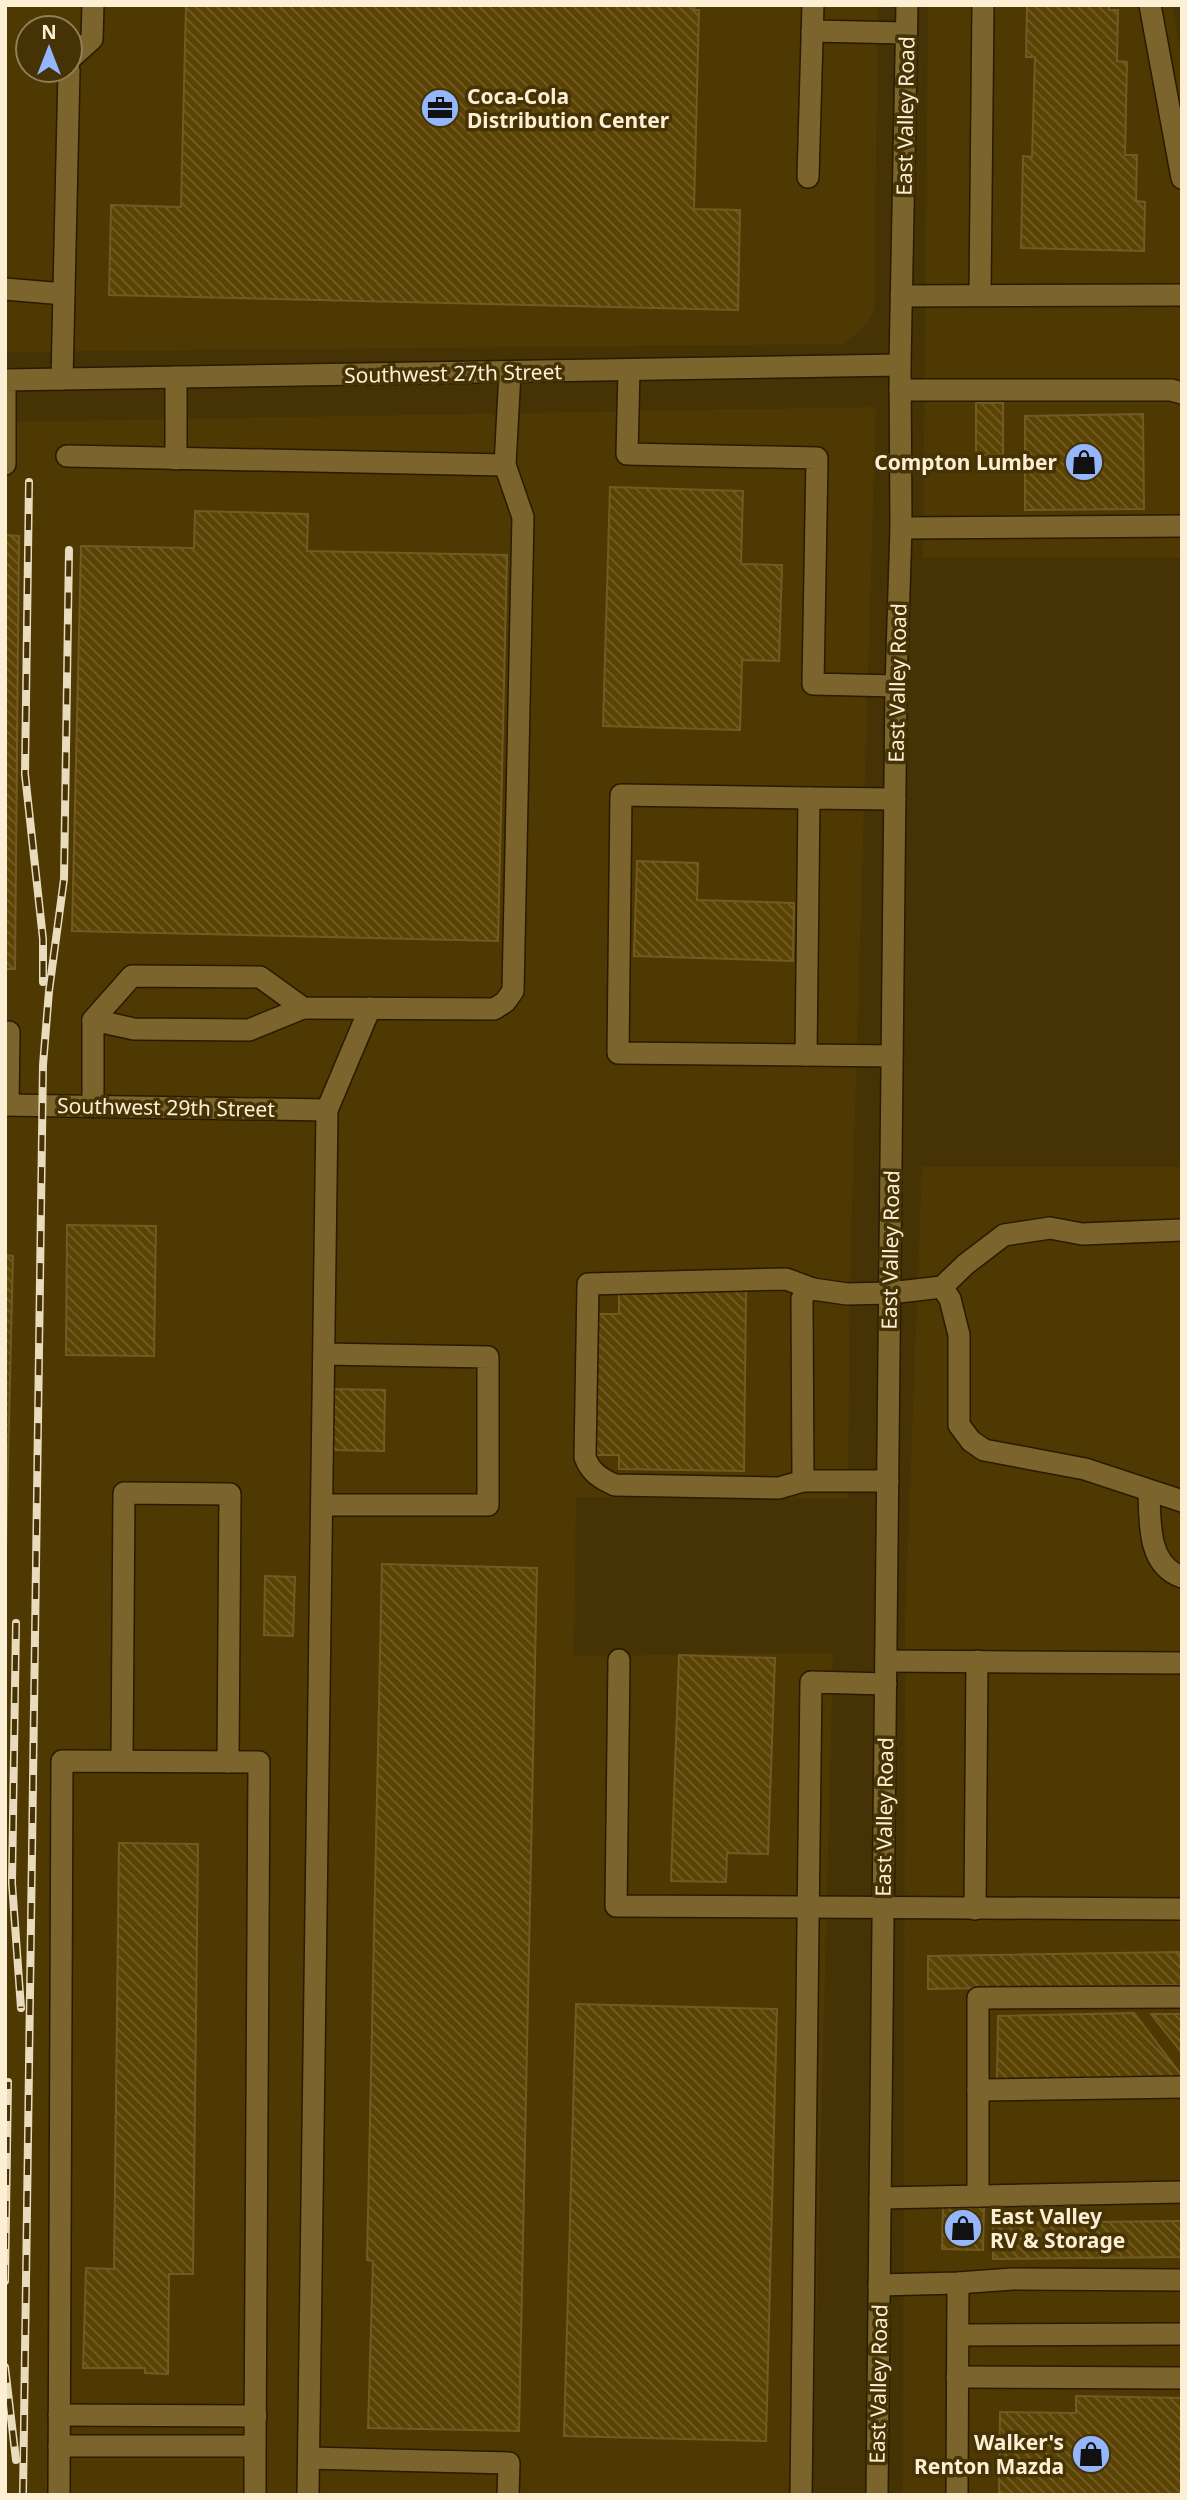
<svg xmlns="http://www.w3.org/2000/svg" width="1187" height="2500" font-family="'Noto Sans',sans-serif">
<style>
.built{fill:#4e3903;fill-rule:evenodd}
.building{fill:url(#building-back-hatch);stroke:#725a23;stroke-width:2}
.lines{fill:none;stroke-linecap:round;stroke-linejoin:round}
.minor-casing{stroke:#281b00;stroke-width:24}
.minor{stroke:#7c642d;stroke-width:21}
.rail-casing{stroke:#e9dbbd;stroke-width:8}
.rail{stroke:#453306;stroke-width:5;stroke-dasharray:16;stroke-linecap:butt}
.labels{text-anchor:middle;dominant-baseline:central;stroke-width:7;stroke-linejoin:round;paint-order:stroke}
.poi-label{font-size:21px;font-weight:bold;fill:#fdefd3;stroke:#453306;text-anchor:start}
.street-label{font-size:21px;fill:#fdefd3;stroke:#453306}
</style>
<defs>
<pattern id="building-back-hatch" width="6" height="6" patternUnits="userSpaceOnUse" patternTransform="scale(1.75)"><rect width="6" height="6" fill="#5b4304"/><path d="M-1 5l2 2M0 0l6 6M5-1l2 2" fill="none" stroke="#735e28"/></pattern>
</defs>
<rect width="100%" height="100%" fill="#453306"/>
<g class="built">
<path d="M 5,5 L 878,5 L 874,310 L 868,323 L 844,344 L 5,352 ZM 28,28 L 70,28 L 70,70 L 28,70 Z"/>
<path d="M 928,5 L 1172,5 L 1182,60 L 1182,558 L 923,558 Z"/>
<path d="M 876,407 L 850,1275 L 848,1499 L 576,1497 L 574,1656 L 833,1653 L 812,2495 L 5,2495 L 5,422 Z"/>
<path d="M 922,1167 L 1182,1167 L 1182,2495 L 903,2495 L 905,1624 Z"/>
</g>
<g class="building">
<path d="M 186,5 L 695,5 L 694,10 L 699,10 L 694,209 L 740,210 L 738,310 L 109,295 L 111,205 L 181,207 Z"/>
<path d="M 1027,5 L 1109,5 L 1109,10 L 1118,10 L 1117,61 L 1127,62 L 1125,155 L 1137,155 L 1136,201 L 1145,202 L 1144,251 L 1021,248 L 1023,156 L 1032,157 L 1035,57 L 1026,57 Z"/>
<rect x="976" y="403" width="27" height="52"/>
<path d="M 1143,414 L 1144,509 L 1025,510 L 1025,416 Z"/>
<path d="M 610,487 L 743,491 L 741,564 L 782,565 L 779,661 L 742,660 L 740,730 L 603,726 Z"/>
<path d="M 195,511 L 308,514 L 307,551 L 507,555 L 498,941 L 72,931 L 81,546 L 194,548 Z"/>
<path d="M 5,535 L 19,536 L 15,969 L 5,969 Z"/>
<path d="M 637,861 L 698,863 L 697,900 L 794,903 L 793,961 L 634,956 Z"/>
<path d="M 67,1225 L 156,1226 L 154,1356 L 66,1355 Z"/>
<path d="M 5,1255 L 13,1256 L 6,1547 L 5,1547 Z"/>
<path d="M 619,1289 L 746,1291 L 744,1471 L 619,1469 L 619,1455 L 595,1455 L 596,1314 L 619,1314 Z"/>
<path d="M 333,1389 L 385,1390 L 384,1451 L 333,1450 Z"/>
<path d="M 382,1564 L 537,1568 L 519,2431 L 368,2428 L 373,2261 L 367,2260 Z"/>
<path d="M 265,1576 L 295,1577 L 293,1636 L 264,1635 Z"/>
<path d="M 679,1655 L 775,1658 L 768,1854 L 727,1853 L 726,1882 L 671,1881 Z"/>
<path d="M 119,1843 L 198,1844 L 193,2274 L 169,2274 L 168,2374 L 145,2373 L 145,2368 L 83,2368 L 86,2268 L 114,2269 Z"/>
<path d="M 1180,1952 L 1182,1985 L 928,1989 L 928,1956 Z"/>
<path d="M 576,2004 L 777,2009 L 766,2441 L 564,2436 Z"/>
<path d="M 1134,2013 L 1182,2076 L 997,2079 L 998,2016 Z"/>
<path d="M 1151,2014 L 1182,2014 L 1182,2053 Z"/>
<path d="M 943,2206 L 984,2207 L 983,2250 L 942,2249 Z"/>
<path d="M 1182,2221 L 1182,2257 L 993,2259 L 993,2223 Z"/>
<path d="M 1076,2396 L 1182,2398 L 1182,2495 L 999,2495 L 1000,2412 L 1076,2413 Z"/>
</g>
<g class="lines">
<g class="minor-casing">
<g id="minor">
<path d="M 1150,5 L 1182,178"/>
<path d="M 812,31 L 906,33"/>
<path d="M 70,59 L 92,39 L 93,5"/>
<path d="M 808,177 L 813,5"/>
<path d="M 5,289 L 64,294"/>
<path d="M 980,295 L 983,5"/>
<path d="M 901,296 L 1182,295"/>
<path d="M 629,370 L 627,454 L 817,458 L 813,684 L 896,686"/>
<path d="M 62,379 L 69,70"/>
<path d="M 900,390 L 1171,390 L 1182,393"/>
<path d="M 67,456 L 505,465"/>
<path d="M 176,459 L 176,377"/>
<path d="M 5,464 L 5,380 L 900,365"/>
<path d="M 901,528 L 1182,526"/>
<path d="M 93,1020 L 134,1029 L 249,1030 L 303,1008"/>
<path d="M 5,1032 L 9,1032 L 8,1105"/>
<path d="M 806,1055 L 618,1053 L 621,795 L 809,798"/>
<path d="M 892,1056 L 806,1055 L 809,798 L 895,799"/>
<path d="M 5,1105 L 327,1110"/>
<path d="M 93,1106 L 93,1020 L 132,976 L 260,977 L 303,1008 L 494,1009 L 505,1002 L 513,991 L 523,517 L 505,465 L 510,372"/>
<path d="M 942,1287 L 950,1299 L 959,1335 L 959,1425 L 971,1441 L 984,1450 L 1085,1469 L 1182,1501"/>
<path d="M 813,1289 L 786,1279 L 588,1284 L 585,1457 C 590,1472 601,1479 615,1485 L 779,1488 L 803,1481 L 888,1481"/>
<path d="M 803,1481 L 802,1299 L 806,1291 L 813,1289 L 847,1294 L 890,1293 L 942,1287 L 966,1264 L 1004,1235 L 1050,1228 L 1082,1234 L 1182,1230"/>
<path d="M 1149,1491 C 1150,1521 1147,1565 1182,1577"/>
<path d="M 322,1505 L 488,1505 L 488,1357 L 324,1354"/>
<path d="M 619,1660 L 616,1906 L 1182,1909"/>
<path d="M 886,1661 L 1182,1663"/>
<path d="M 122,1761 L 124,1493 L 230,1494 L 228,1762"/>
<path d="M 975,1909 L 977,1661"/>
<path d="M 978,2090 L 1182,2087"/>
<path d="M 978,2196 L 978,1998 L 1182,1997"/>
<path d="M 880,2198 L 1182,2192"/>
<path d="M 879,2285 L 958,2283 L 1012,2279 L 1182,2280"/>
<path d="M 958,2335 L 1182,2334"/>
<path d="M 957,2377 L 1182,2378"/>
<path d="M 59,2415 L 256,2416"/>
<path d="M 59,2446 L 255,2446 L 255,2495"/>
<path d="M 309,2458 L 509,2463 L 508,2495"/>
<path d="M 59,2495 L 62,1761 L 259,1762 L 255,2446"/>
<path d="M 308,2495 L 327,1110 L 370,1008"/>
<path d="M 801,2495 L 811,1682 L 886,1684"/>
<path d="M 877,2495 L 896,686 L 901,528 L 900,365 L 907,5"/>
<path d="M 957,2495 L 958,2283"/>
</g>
</g>
<use href="#minor" class="minor"/>
<g class="rail-casing">
<g id="rail">
<path d="M 29,482 L 25,774 L 43,939 L 43,982"/>
<path d="M 16,1623 L 12,1883 L 21,2008"/>
<path d="M 5,2281 L 8,2082"/>
<path d="M 5,2367 L 16,2460"/>
<path d="M 23,2495 L 43,1065 L 49,991 L 64,879 L 69,550"/>
</g>
</g>
<use href="#rail" class="rail"/>
</g>
<defs>
<g id="office-disc" transform="scale(2.0125)"><circle r="9.5" fill="#95b6fd" stroke="#453306"/><path d="M-6-3h4V-5.5h4V-3h4V5H-6ZM-1-4.5V-3h2v-1.5ZM-6 0V1H6V0Z" fill="#111"/></g>
<g id="shop-disc" transform="scale(2.0125)"><circle r="9.5" fill="#95b6fd" stroke="#453306"/><path d="M-5-2.5h2.3a2.7 3.5 0 0 1 5.4 0H5L5.5 6h-11ZM-1.5-2.5h3a1.5 2.3 0 0 0-3 0Z" fill="#111"/></g>
</defs>
<g fill-rule="evenodd">
<use href="#office-disc" x="440" y="108"/>
<use href="#shop-disc" x="1084" y="462"/>
<use href="#shop-disc" x="963" y="2228"/>
<use href="#shop-disc" x="1091" y="2454"/>
</g>
<g class="labels">
<g class="poi-label">
<text x="467" y="96">Coca-Cola<tspan x="467" dy="24">Distribution Center</tspan></text>
<text x="1057" y="462" text-anchor="end">Compton Lumber</text>
<text x="990" y="2216">East Valley<tspan x="990" dy="24">RV &amp; Storage</tspan></text>
<text x="1064" y="2442" text-anchor="end">Walker's<tspan x="1064" dy="24">Renton Mazda</tspan></text>
</g>
<g class="street-label">
<text transform="translate(905 116) rotate(-89)">East Valley Road</text>
<text transform="translate(453 373) rotate(-1)">Southwest 27th Street</text>
<text transform="translate(897 683) rotate(-89)">East Valley Road</text>
<text transform="translate(166 1107) rotate(1)">Southwest 29th Street</text>
<text transform="translate(890 1250) rotate(-89)">East Valley Road</text>
<text transform="translate(884 1817) rotate(-89)">East Valley Road</text>
<text transform="translate(878 2384) rotate(-89)">East Valley Road</text>
</g>
</g>
<rect width="1187" height="2500" fill="none" stroke="#fdefd3" stroke-width="14"/>
<g transform="translate(49 49)"><circle r="33" fill="#453306" stroke="#8f7e58" stroke-width="2"/>
<path d="M0-5L12 26L0 18L-12 26Z" fill="#95b6fd"/>
<text y="-10" font-size="19" font-weight="bold" text-anchor="middle" fill="#fdefd3">N</text>
</g>
</svg>
